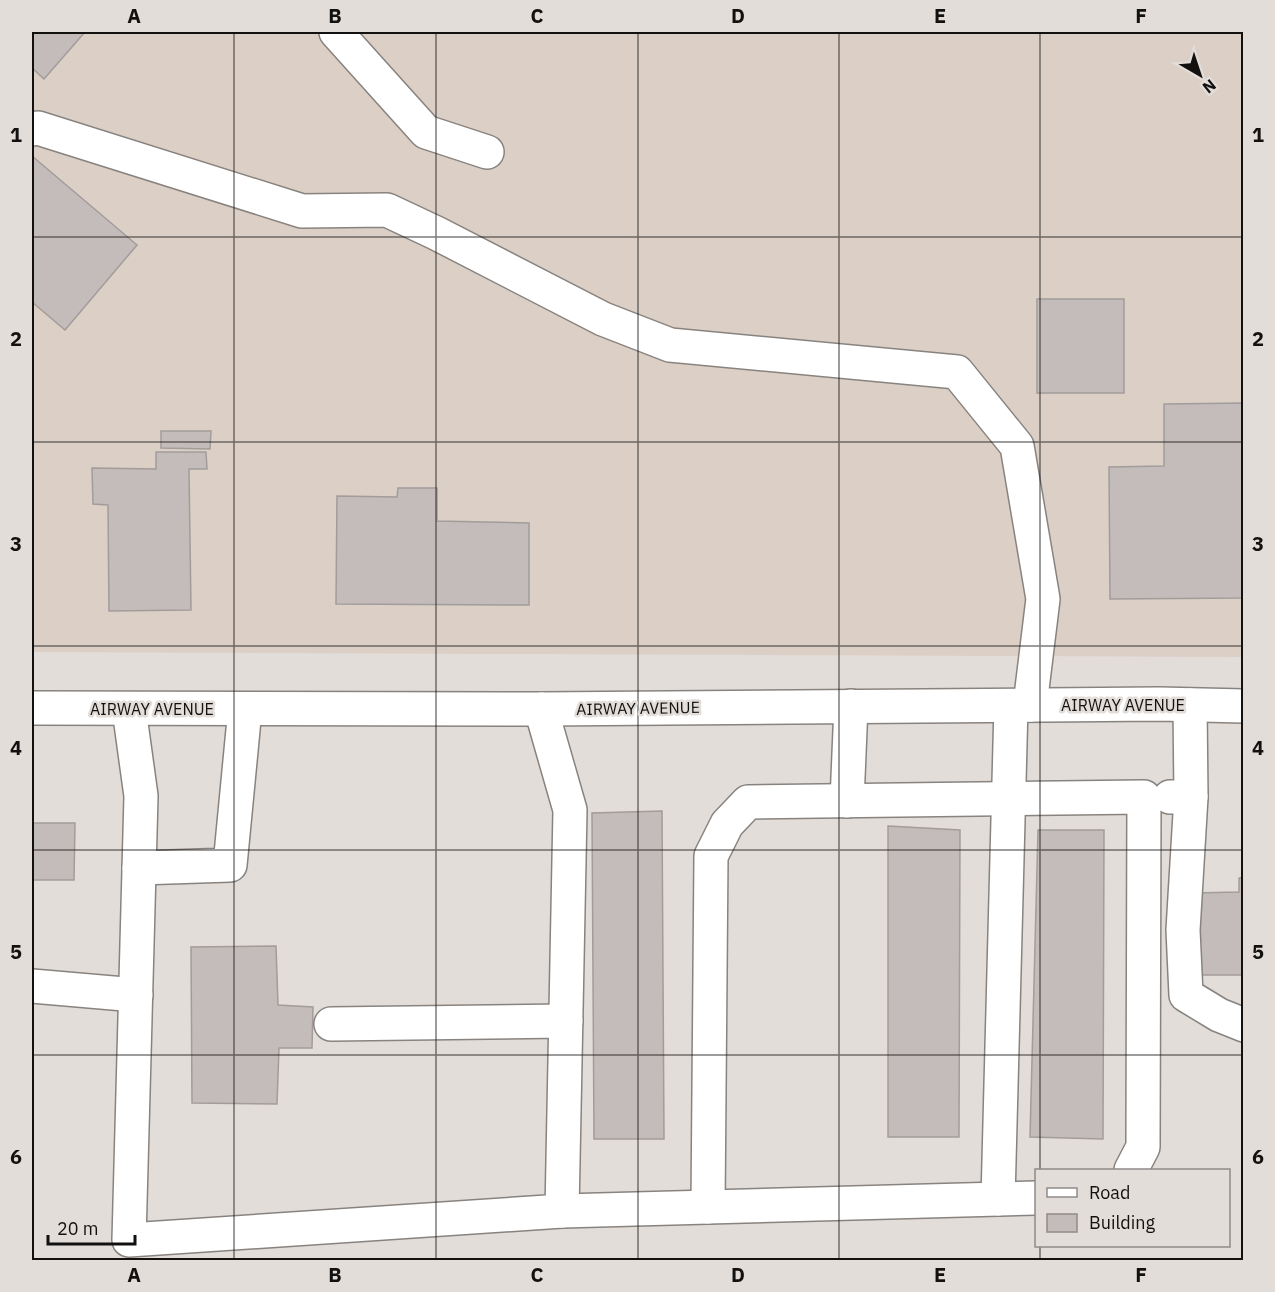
<svg xmlns="http://www.w3.org/2000/svg" width="1275" height="1292" font-family="'IBM Plex Sans',sans-serif">
<style>
.built{fill:#dbcfc6}
.building{fill:#c3bcba;stroke:#a29c9a;stroke-width:1.5}
.lines{fill:none;stroke-linecap:round;stroke-linejoin:round}
.minor-casing{stroke:#88837f;stroke-width:36}
.minor{stroke:#fff;stroke-width:33}
.grid{fill:none;stroke:#131110;stroke-width:1.5;stroke-opacity:0.55}
.labels{text-anchor:middle;dominant-baseline:central;stroke-width:5;stroke-linejoin:round;paint-order:stroke}
.street-label{font-size:16px;fill:#131110;stroke:#e3ddd9}
.neatline{fill:none;stroke:#131110;stroke-width:2}
.grid-label{font-size:20px;text-anchor:middle;font-weight:bold;fill:#131110}
</style>
<rect width="100%" height="100%" fill="#e3ddd9"/>
<path class="built" d="M 32,32 L 1243,32 L 1243,657 L 32,652 Z"/>
<g class="building">
<path d="M 32,32 L 85,32 L 44,79 L 32,68 Z"/>
<path d="M 32,156 L 137,245 L 65,330 L 32,302 Z"/>
<rect x="1037" y="299" width="87" height="94"/>
<path d="M 1244,403 L 1244,598 L 1110,599 L 1109,467 L 1164,466 L 1164,404 Z"/>
<path d="M 161,431 L 211,431 L 210,449 L 161,448 Z"/>
<path d="M 156,452 L 206,452 L 207,469 L 189,469 L 191,610 L 109,611 L 108,505 L 93,504 L 92,468 L 156,469 Z"/>
<path d="M 398,488 L 437,488 L 437,521 L 529,523 L 529,605 L 336,604 L 337,496 L 397,497 Z"/>
<path d="M 662,811 L 664,1139 L 594,1139 L 592,813 Z"/>
<path d="M 32,823 L 75,823 L 74,880 L 32,880 Z"/>
<path d="M 888,826 L 960,830 L 959,1137 L 888,1137 Z"/>
<path d="M 1038,830 L 1104,830 L 1103,1139 L 1030,1137 Z"/>
<path d="M 1244,877 L 1244,975 L 1197,975 L 1193,893 L 1239,892 L 1239,878 Z"/>
<path d="M 276,946 L 278,1005 L 313,1007 L 312,1048 L 279,1048 L 277,1104 L 192,1103 L 191,947 Z"/>
</g>
<g class="lines">
<g class="minor-casing">
<g id="minor">
<path d="M 336,32 L 426,132 L 487,152"/>
<path d="M 32,129 L 38,128 L 302,211 L 387,210 L 436,233 L 603,319 L 670,345 L 957,372 L 1017,446 L 1043,599 L 1030,705"/>
<path d="M 32,708 L 541,709 L 1159,704 L 1244,706"/>
<path d="M 129,709 L 141,796 L 129,1240 L 562,1211 L 570,810 L 541,709"/>
<path d="M 1170,797 L 1191,797 L 1190,705"/>
<path d="M 1191,797 L 1183,930 L 1186,995 L 1219,1015 L 1244,1025"/>
<path d="M 847,801 L 851,706"/>
<path d="M 139,868 L 230,865 L 245,709"/>
<path d="M 32,986 L 136,995"/>
<path d="M 331,1024 L 566,1021"/>
<path d="M 998,1199 L 1011,706"/>
<path d="M 708,1207 L 711,856 L 727,824 L 748,802 L 1144,797 L 1143,1147 L 1131,1170"/>
<path d="M 562,1211 L 1036,1198"/>
</g>
</g>
<use href="#minor" class="minor"/>
</g>
<path class="grid" d="M 234,32 L 234,1260M 436,32 L 436,1260M 638,32 L 638,1260M 839,32 L 839,1260M 1040,32 L 1040,1170M 32,237 L 1244,237M 32,442 L 1244,442M 32,646 L 1244,646M 32,850 L 1244,850M 32,1055 L 1244,1055M 1040,1246 L 1040,1260"/>
<g class="labels">
<g class="street-label">
<text x="1123" y="705">AIRWAY AVENUE</text>
<text transform="translate(638 708) rotate(-1)">AIRWAY AVENUE</text>
<text x="152" y="709">AIRWAY AVENUE</text>
</g>
</g>
<rect width="1275" height="1292" fill="none" stroke="#e3ddd9" stroke-width="66"/>
<rect x="1035" y="1169" width="195" height="78" fill="#e3ddd9" stroke="#908b89" stroke-width="1.5"/>
<rect x="1047" y="1188" width="30" height="9" fill="#ffffff" stroke="#908b89" stroke-width="1.5"/>
<text x="1089" y="1199" font-size="18" fill="#131110">Road</text>
<rect x="1047" y="1214" width="30" height="18" fill="#c3bcba" stroke="#908b89" stroke-width="1.5"/>
<text x="1089" y="1229" font-size="18" fill="#131110">Building</text>
<g transform="translate(1200 75) rotate(141)" stroke="#e3ddd9" stroke-width="4.5" paint-order="stroke">
<path d="M0-4.5L10 22L0 15L-10 22Z" fill="#131110"/>
<text y="-9" font-size="16" font-weight="bold" text-anchor="middle" fill="#131110">N</text>
</g>
<path d="M48 1235v9h87v-9" fill="none" stroke="#131110" stroke-width="3"/>
<text x="57" y="1235" font-size="18" fill="#131110" stroke="#e3ddd9" stroke-width="4.5" paint-order="stroke">20 m</text>
<rect x="33" y="33" width="1209" height="1226" class="neatline"/>
<g class="grid-label">
<text x="134" y="23">A</text>
<text x="335" y="23">B</text>
<text x="537" y="23">C</text>
<text x="738" y="23">D</text>
<text x="940" y="23">E</text>
<text x="1141" y="23">F</text>
<text x="16" y="142">1</text>
<text x="1258" y="142">1</text>
<text x="16" y="346">2</text>
<text x="1258" y="346">2</text>
<text x="16" y="551">3</text>
<text x="1258" y="551">3</text>
<text x="16" y="755">4</text>
<text x="1258" y="755">4</text>
<text x="16" y="959">5</text>
<text x="1258" y="959">5</text>
<text x="16" y="1164">6</text>
<text x="1258" y="1164">6</text>
<text x="134" y="1282">A</text>
<text x="335" y="1282">B</text>
<text x="537" y="1282">C</text>
<text x="738" y="1282">D</text>
<text x="940" y="1282">E</text>
<text x="1141" y="1282">F</text>
</g>
</svg>
